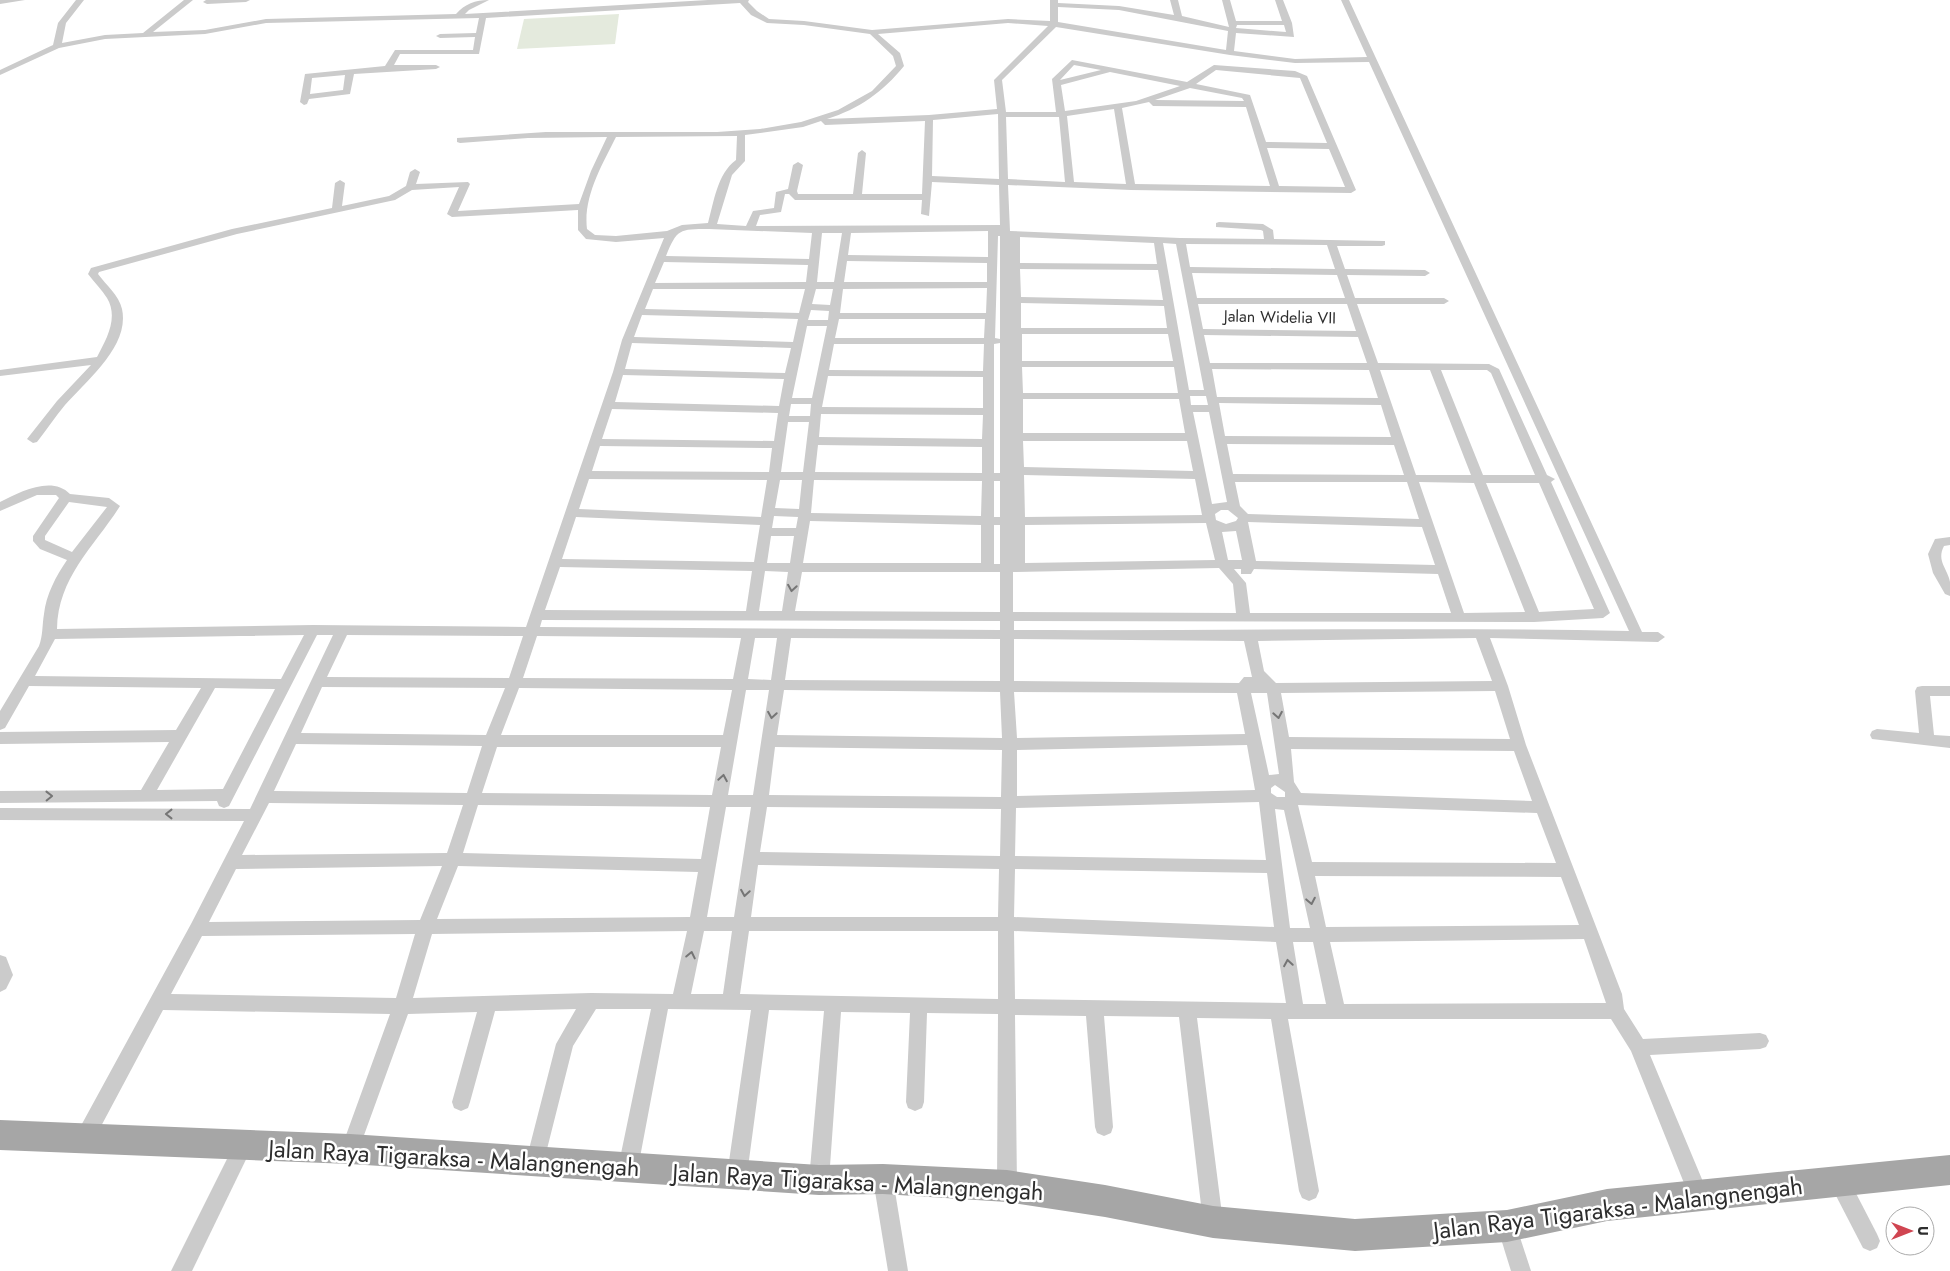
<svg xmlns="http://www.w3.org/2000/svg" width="1950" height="1271" font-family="Jost,sans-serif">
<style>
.green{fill:#e4eadd}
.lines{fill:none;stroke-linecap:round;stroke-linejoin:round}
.minor{fill:#cbcbcb;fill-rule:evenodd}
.primary{fill:#a6a6a6;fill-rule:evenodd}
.oneway{stroke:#757575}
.labels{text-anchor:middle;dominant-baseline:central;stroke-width:5;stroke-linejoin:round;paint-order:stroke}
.far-street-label{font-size:16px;fill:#2e2e2e;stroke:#fff}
.near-street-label{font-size:24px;fill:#2e2e2e;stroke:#fff}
</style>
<rect width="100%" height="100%" fill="#fff"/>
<path class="green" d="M 619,14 L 615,44 L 517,49 L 524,19 Z"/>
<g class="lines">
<g class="minor">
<path d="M 0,0 L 25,0 L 0,4 Z"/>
<path d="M 76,0 L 84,0 L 66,23 L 62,43 L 105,35 L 143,33 L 184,0 L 193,0 L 153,32 L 205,30 L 266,19 L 456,14 C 465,4 475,0 489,0 L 469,10 L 465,14 L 708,0 L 749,0 L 748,2 L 757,11 L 769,19 L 804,21 L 872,30 L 1008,19 L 1050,21 L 1050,0 L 1058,0 L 1058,3 L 1119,6 L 1174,15 L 1170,0 L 1178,0 L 1182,16 L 1229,27 L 1222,0 L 1230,0 L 1236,21 L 1282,21 L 1275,0 L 1283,0 L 1292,23 L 1294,37 L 1236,33 L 1234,51 L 1295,59 L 1367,57 L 1341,0 L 1349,0 L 1642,632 L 1658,632 L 1665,637 L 1658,642 L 1490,638 L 1508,686 L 1526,745 L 1622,994 L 1624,1009 L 1643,1039 L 1760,1033 L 1766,1035 L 1769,1041 L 1766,1047 L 1760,1049 L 1650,1055 L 1709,1196 L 1706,1203 L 1699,1206 L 1692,1203 L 1631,1051 L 1611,1019 L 1288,1019 L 1319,1191 L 1316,1198 L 1309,1201 L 1302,1198 L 1299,1191 L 1271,1019 L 1197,1018 L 1223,1222 L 1220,1229 L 1213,1232 L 1206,1229 L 1203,1222 L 1179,1017 L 1104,1016 L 1113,1127 L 1111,1133 L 1104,1136 L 1097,1133 L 1095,1127 L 1086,1016 L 1015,1015 L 1017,1186 L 1014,1193 L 1007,1196 L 1000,1193 L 997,1186 L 998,1014 L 927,1013 L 924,1102 L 922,1108 L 915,1111 L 908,1108 L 906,1102 L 910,1013 L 841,1012 L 829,1180 L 826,1187 L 819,1189 L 812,1187 L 809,1180 L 824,1011 L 769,1010 L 747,1175 L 744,1182 L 737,1184 L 730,1182 L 727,1175 L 751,1010 L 668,1009 L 638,1168 L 635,1175 L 628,1177 L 621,1175 L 618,1168 L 651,1009 L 596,1009 L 573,1046 L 544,1161 L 542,1168 L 535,1170 L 528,1168 L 526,1161 L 556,1044 L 576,1009 L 495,1011 L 470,1102 L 468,1108 L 461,1111 L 454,1108 L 452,1102 L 477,1012 L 408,1014 L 359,1149 L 357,1155 L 350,1158 L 343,1155 L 341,1149 L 390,1014 L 163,1010 L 91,1145 L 84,1148 L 77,1145 L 75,1139 L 77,1133 L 191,924 L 244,821 L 0,820 L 0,808 L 250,809 L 333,635 L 317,635 L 229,806 L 224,808 L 219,806 L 217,801 L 0,803 L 0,791 L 141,790 L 169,742 L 0,744 L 0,732 L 176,730 L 201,688 L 29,686 L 5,728 L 0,730 L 0,711 L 39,646 C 43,635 42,626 44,614 C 46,595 56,576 67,560 L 40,549 L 33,541 L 33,536 L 59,498 L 56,495 L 37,495 L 0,511 L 0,502 C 19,492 52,475 70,494 L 109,498 L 120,506 C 94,547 58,577 57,629 L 313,625 L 526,627 L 613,372 L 622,340 L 664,238 L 616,242 L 586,239 L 578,230 L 578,210 L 452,217 L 447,214 L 459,187 L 412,190 L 395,200 L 237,234 L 99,272 L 98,274 C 106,285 119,295 122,309 C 130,346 87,380 65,405 C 55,417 47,429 37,442 L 33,443 L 27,439 L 57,401 L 91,365 L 0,376 L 0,370 L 97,357 C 106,340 119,318 107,298 C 102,290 94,282 88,274 L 91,268 L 232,229 L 332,208 L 335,183 L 340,180 L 345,183 L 342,206 L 389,196 L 406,186 L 410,172 L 415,169 L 420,172 L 416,184 L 468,182 L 470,184 L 458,211 L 579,204 L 591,171 L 607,137 L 528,138 L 460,143 L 457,142 L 457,138 L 546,132 L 717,132 L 760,129 L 801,122 L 838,110 L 872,91 L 896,66 L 893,56 L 870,34 L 804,25 L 767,23 L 751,15 L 740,3 L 486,18 L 479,54 L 400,54 L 394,65 L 436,65 L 440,67 L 436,69 L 354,74 L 350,94 L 309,99 L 307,104 L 304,105 L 300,102 L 305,74 L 385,66 L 395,50 L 473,50 L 475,37 L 440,38 L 436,36 L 440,34 L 476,33 L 479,18 L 266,23 L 205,34 L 105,39 L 59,48 L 0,75 L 0,70 L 53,45 L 58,23 ZM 1058,7 L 1119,10 L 1228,31 L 1226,50 L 1058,22 ZM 1008,23 L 1048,26 L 994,80 L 997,109 L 929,115 L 827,119 C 859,109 883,92 904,66 L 900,53 L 878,34 ZM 1237,25 L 1284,25 L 1286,32 L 1236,28 ZM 1056,27 L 1230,55 L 1295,63 L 1369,62 L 1629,631 C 1424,627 1219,631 1014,630 L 1014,621 L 1534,622 L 1603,618 L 1610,613 L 1551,482 L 1555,479 L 1547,475 L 1499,369 L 1489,364 L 1378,363 L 1357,304 L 1444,304 L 1449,301 L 1444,298 L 1355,298 L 1347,275 L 1425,276 L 1430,273 L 1425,270 L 1345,269 L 1337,246 L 1382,246 L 1385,245 L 1385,241 L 1274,239 L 1273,230 L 1263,224 L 1219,222 L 1216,223 L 1216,227 L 1261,230 L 1263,231 L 1264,239 L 1180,238 L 1010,231 L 1008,185 L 1131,190 L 1351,193 L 1356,190 L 1307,76 L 1295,71 L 1214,65 L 1187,82 L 1072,60 L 1052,79 L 1056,112 L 1006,112 L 1002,80 ZM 1074,65 L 1101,70 L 1060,80 ZM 1216,70 L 1300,78 L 1327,143 L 1266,142 L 1250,95 L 1196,84 ZM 1110,72 L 1180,86 L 1136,101 L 1065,111 L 1061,85 ZM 345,75 L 343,90 L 310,94 L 312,78 ZM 1190,88 L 1242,98 L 1244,101 L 1155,100 ZM 1149,102 L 1153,106 L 1246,107 L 1270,186 L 1135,184 L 1122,108 ZM 1114,109 L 1126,184 L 1074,182 L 1067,116 ZM 998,114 L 999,179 L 932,176 L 933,120 ZM 1006,117 L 1059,117 L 1065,182 L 1008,179 ZM 821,121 L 825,125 L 925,121 L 922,194 L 862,194 L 866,153 L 862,150 L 858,153 L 853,194 L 798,194 L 797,191 L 803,165 L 798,162 L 793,165 L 788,189 L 776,192 L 774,208 L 753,211 L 746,226 L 717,224 L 732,175 L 745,161 L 745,135 L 803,127 ZM 737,136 L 736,160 C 717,174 714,202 708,223 L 682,225 L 667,231 L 616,236 L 595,235 L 587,229 C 583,197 602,165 616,137 ZM 1267,148 L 1329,149 L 1345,187 L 1279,186 ZM 932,182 L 999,185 L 1000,225 L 756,226 L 760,215 L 781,212 L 785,194 L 789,194 L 795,200 L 922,200 L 921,214 L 929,216 ZM 709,229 L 812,233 L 809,259 L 666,256 C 677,229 679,229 709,229 ZM 988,231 L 988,257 L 848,255 L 851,233 ZM 822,233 L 842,233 L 834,282 L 817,282 ZM 998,236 L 1000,236 L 1000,339 L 995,338 ZM 1020,237 L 1154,243 L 1157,264 L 1020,263 ZM 1163,243 L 1176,244 L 1204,390 L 1189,390 ZM 1186,244 L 1327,245 L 1335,269 L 1190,267 ZM 847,261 L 987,263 L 987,282 L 844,282 ZM 664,262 L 808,265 L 806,282 L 655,283 ZM 1020,269 L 1158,270 L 1163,300 L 1021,297 ZM 1192,273 L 1337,275 L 1345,298 L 1197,298 ZM 987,288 L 986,313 L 840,313 L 843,289 ZM 653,289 L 805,289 L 799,313 L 645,309 ZM 816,289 L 833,289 L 830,305 L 812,304 ZM 1021,303 L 1164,306 L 1167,328 L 1021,328 ZM 1198,304 L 1347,304 L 1356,331 L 1203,329 ZM 811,310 L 829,311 L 828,320 L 808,320 ZM 642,315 L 798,319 L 793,342 L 634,337 ZM 839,319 L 985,319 L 984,338 L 835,338 ZM 807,326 L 827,326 L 812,398 L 792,398 ZM 1022,334 L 1168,334 L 1173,361 L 1022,361 ZM 1204,335 L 1358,337 L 1367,363 L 1210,363 ZM 632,343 L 791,348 L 785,373 L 625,369 ZM 1000,343 L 1000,473 L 994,473 L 994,344 ZM 834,344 L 984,344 L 983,371 L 829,370 ZM 1022,367 L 1174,367 L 1178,393 L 1023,393 ZM 1212,369 L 1369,370 L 1378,398 L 1217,397 ZM 1380,370 L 1430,370 L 1471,475 L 1416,475 ZM 1441,370 L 1487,370 L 1491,373 L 1535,475 L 1483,475 ZM 623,375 L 784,379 L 779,406 L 615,402 ZM 828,376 L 983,377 L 983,408 L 822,407 ZM 1206,396 L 1208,405 L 1191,405 L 1190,396 ZM 1023,399 L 1179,399 L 1185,433 L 1023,433 ZM 1219,403 L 1381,405 L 1391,437 L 1225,436 ZM 791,404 L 811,404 L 810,416 L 789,416 ZM 612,409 L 778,413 L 774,441 L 602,439 ZM 1193,412 L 1209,412 L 1227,502 L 1212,504 ZM 821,414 L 983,415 L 982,439 L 819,437 ZM 788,422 L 809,422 L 803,472 L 781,472 ZM 1023,441 L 1187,441 L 1193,471 L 1024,467 ZM 1227,444 L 1394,445 L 1404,475 L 1233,474 ZM 818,445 L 982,447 L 982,473 L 815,472 ZM 600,446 L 772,448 L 769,472 L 592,471 ZM 1024,475 L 1195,479 L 1202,515 L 1025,517 ZM 589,479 L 767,480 L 761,517 L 579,509 ZM 780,480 L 802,480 L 799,509 L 775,508 ZM 814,480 L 982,481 L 981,516 L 811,513 ZM 994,481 L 1000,481 L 1000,517 L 994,517 ZM 1235,482 L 1407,482 L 1419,519 L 1248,514 L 1240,506 ZM 1419,482 L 1474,483 L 1525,612 L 1464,613 ZM 1486,483 L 1539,483 L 1594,609 L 1539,612 ZM 69,502 L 107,507 L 72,552 L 45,540 L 45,536 ZM 1221,510 L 1228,510 L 1238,518 L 1236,521 L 1226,524 L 1216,520 L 1215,514 ZM 774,516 L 798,517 L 796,528 L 772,528 ZM 576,517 L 760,525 L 754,562 L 562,559 ZM 810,521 L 981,525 L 981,563 L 803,563 ZM 1248,522 L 1422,527 L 1435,565 L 1256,561 ZM 1206,523 L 1215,560 L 1025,563 L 1025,525 ZM 994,525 L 1000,525 L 1000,564 L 994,564 ZM 1236,531 L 1242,560 L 1228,560 L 1222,532 ZM 771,536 L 794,536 L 790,563 L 767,563 ZM 560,567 L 752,571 L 746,611 L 545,610 ZM 1219,568 L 1233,584 L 1236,613 L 1013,612 L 1013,572 ZM 1234,569 L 1241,569 L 1241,574 L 1251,574 L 1254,569 L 1438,574 L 1451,613 L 1250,613 L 1246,583 ZM 765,571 L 788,572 L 782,611 L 759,611 ZM 802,572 L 1000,572 L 1000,612 L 795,611 ZM 542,620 L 1000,621 L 1000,630 L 540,627 ZM 304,635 L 281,679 L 35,676 L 55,639 ZM 347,635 L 523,636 L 509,678 L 327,677 ZM 537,636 L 741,638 L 733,679 L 523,678 ZM 755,638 L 777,638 L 771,680 L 748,679 ZM 791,638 L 1000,639 L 1000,681 L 785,680 ZM 1476,638 L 1492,681 L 1276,683 L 1264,671 L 1258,641 ZM 1014,639 L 1244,641 L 1252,677 L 1244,677 L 1239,683 L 1014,681 ZM 322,687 L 505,688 L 486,735 L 301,733 ZM 215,688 L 275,689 L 223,789 L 157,790 ZM 519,688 L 732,690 L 723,735 L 501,735 ZM 746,690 L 769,690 L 753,795 L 728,795 ZM 784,690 L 1000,692 L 1002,738 L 777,735 ZM 1495,691 L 1510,739 L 1289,737 L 1281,693 ZM 1014,692 L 1237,693 L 1245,734 L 1017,738 ZM 1251,693 L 1267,693 L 1279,774 L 1269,775 ZM 296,744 L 482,746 L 467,793 L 274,791 ZM 1247,745 L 1255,790 L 1017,796 L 1017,750 ZM 497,747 L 721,747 L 712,795 L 482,793 ZM 775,747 L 1002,750 L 1001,797 L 769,795 ZM 1291,749 L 1514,751 L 1532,801 L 1301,793 L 1294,782 ZM 1275,785 L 1285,792 L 1285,797 L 1277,797 L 1271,793 L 1271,788 ZM 1259,802 L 1266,860 L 1015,856 L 1016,808 ZM 269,803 L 463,805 L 447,853 L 242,855 ZM 478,805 L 710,807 L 701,859 L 463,853 ZM 1298,805 L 1537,813 L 1556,863 L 1312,862 ZM 726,807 L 751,807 L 734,917 L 707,917 ZM 767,807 L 1001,809 L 1000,856 L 760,852 ZM 1275,809 L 1284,810 L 1310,928 L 1290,928 ZM 758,865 L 999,869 L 998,917 L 751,917 ZM 442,866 L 420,920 L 209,922 L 236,869 ZM 458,866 L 698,872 L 690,917 L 437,919 ZM 1015,869 L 1267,873 L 1274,927 L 1014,917 ZM 1315,876 L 1561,877 L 1579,925 L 1326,927 ZM 687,931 L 673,994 L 591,993 L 413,998 L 432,934 ZM 704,931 L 732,931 L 723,994 L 691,994 ZM 749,931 L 998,931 L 998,999 L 740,994 ZM 1014,931 L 1276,942 L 1286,1003 L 1015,999 ZM 415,934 L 396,998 L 171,994 L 202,936 ZM 1584,939 L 1606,1003 L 1344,1004 L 1330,942 ZM 1293,942 L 1313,942 L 1326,1004 L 1303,1004 Z"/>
<path d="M 206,0 L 250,0 L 246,2 L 207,4 L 203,2 Z"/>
<path d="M 1950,537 L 1950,545 L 1944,546 C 1936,561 1948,569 1950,582 C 1950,587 1950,591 1950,596 L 1945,594 L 1933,573 L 1928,554 L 1935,539 Z"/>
<path d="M 1922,686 L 1950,686 L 1950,696 L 1930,696 L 1934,735 L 1950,736 L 1950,748 L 1872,739 L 1870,735 L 1872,731 L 1877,729 L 1919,733 L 1915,691 L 1917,687 Z"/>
<path d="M 0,955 L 6,957 L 13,975 L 6,989 L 0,992 Z"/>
<path d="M 244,1136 L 251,1139 L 253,1145 L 192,1271 L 171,1271 L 237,1139 Z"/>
<path d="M 883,1170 L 890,1172 L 893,1179 L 908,1271 L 888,1271 L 873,1179 L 876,1172 Z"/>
<path d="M 1839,1172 L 1846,1174 L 1877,1234 L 1880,1241 L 1877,1248 L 1870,1251 L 1863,1248 L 1832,1188 L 1829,1181 L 1832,1174 Z"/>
<path d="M 1507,1216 L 1514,1219 L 1531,1271 L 1511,1271 L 1497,1226 L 1500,1219 Z"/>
</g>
<path class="primary" d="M 0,1120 L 350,1134 L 819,1165 L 883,1164 L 1007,1170 L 1105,1185 L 1213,1206 L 1355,1219 L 1507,1210 L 1607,1189 L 1950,1155 L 1950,1185 L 1607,1221 L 1507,1242 L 1355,1251 L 1213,1238 L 1105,1217 L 1007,1202 L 883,1194 L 819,1195 L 350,1164 L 0,1150 Z"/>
</g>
<defs><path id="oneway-chevron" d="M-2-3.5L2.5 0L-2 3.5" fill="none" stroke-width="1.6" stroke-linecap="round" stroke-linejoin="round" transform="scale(1.25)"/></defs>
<g class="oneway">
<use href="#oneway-chevron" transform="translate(792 588) rotate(99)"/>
<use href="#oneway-chevron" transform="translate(772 715) rotate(99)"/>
<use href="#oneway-chevron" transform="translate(1278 715) rotate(80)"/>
<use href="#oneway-chevron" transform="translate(723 778) rotate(-80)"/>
<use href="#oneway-chevron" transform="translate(49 796) rotate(-1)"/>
<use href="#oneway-chevron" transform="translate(169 814) rotate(180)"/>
<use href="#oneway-chevron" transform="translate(745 893) rotate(99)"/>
<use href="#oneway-chevron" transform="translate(1311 901) rotate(79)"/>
<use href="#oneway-chevron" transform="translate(691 955) rotate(-78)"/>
<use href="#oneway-chevron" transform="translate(1288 963) rotate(-99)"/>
</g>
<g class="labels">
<g class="far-street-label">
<text transform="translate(1280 317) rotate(1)">Jalan Widelia VII</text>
</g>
<g class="near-street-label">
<text transform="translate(454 1158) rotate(3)">Jalan Raya Tigaraksa - Malangnengah</text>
<text transform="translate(858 1182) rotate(3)">Jalan Raya Tigaraksa - Malangnengah</text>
<text transform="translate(1618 1208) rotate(-7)">Jalan Raya Tigaraksa - Malangnengah</text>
</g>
</g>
<g transform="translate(1910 1231) rotate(90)"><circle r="24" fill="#ffffff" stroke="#ababab"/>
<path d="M0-4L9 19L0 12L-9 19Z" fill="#d04551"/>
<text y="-8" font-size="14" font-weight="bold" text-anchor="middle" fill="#2e2e2e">U</text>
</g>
</svg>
